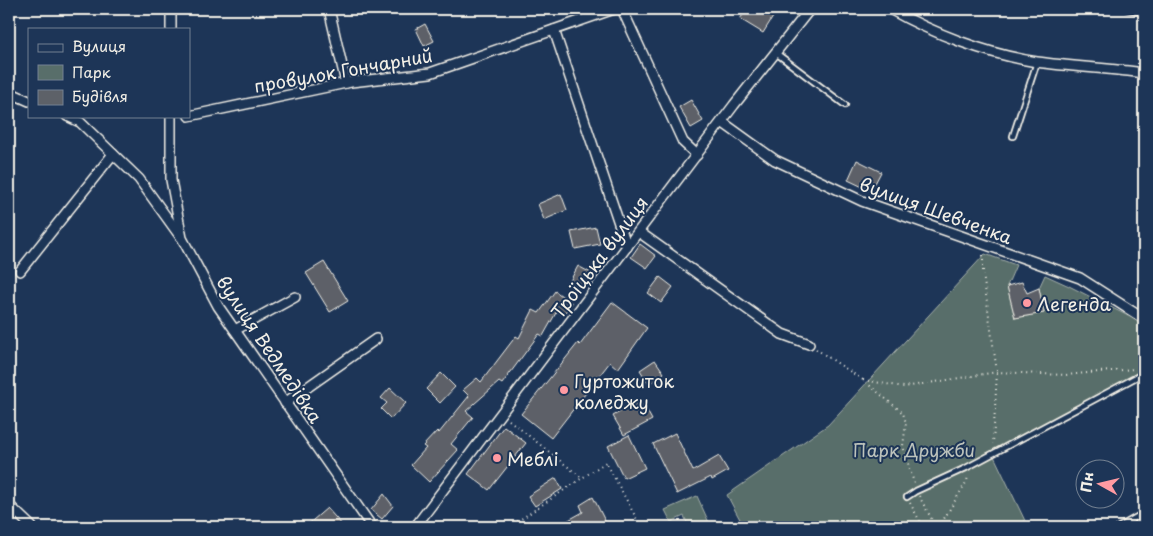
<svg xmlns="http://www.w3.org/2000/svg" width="1153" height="536" font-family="'Playpen Sans',sans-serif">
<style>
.green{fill:#586e6a;stroke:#a6b0a9}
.building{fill:#5d6168;stroke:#f4f1e8}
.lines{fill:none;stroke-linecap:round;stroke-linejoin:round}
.service-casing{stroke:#f4f1e8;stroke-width:8}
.minor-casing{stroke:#f4f1e8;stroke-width:12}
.path{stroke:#f4f1e8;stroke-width:2;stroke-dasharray:1 4;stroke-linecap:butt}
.service{stroke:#1d3557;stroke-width:4.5}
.minor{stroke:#1d3557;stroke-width:9}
.poi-dot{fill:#ff9aa2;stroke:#1d3557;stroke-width:2}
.labels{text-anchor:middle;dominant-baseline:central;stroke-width:4;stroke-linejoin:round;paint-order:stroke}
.street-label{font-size:18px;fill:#f4f1e8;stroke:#1d3557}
.poi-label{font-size:18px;fill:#f4f1e8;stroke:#1d3557;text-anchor:start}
.park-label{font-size:18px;fill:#bdc3bc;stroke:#1d3557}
</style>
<rect width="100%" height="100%" fill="#1d3557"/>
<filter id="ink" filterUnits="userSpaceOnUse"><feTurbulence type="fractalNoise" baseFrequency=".02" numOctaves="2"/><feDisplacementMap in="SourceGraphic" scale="10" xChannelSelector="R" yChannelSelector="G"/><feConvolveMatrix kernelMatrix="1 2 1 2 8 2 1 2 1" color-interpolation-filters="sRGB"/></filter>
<g filter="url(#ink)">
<g class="green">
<path d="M 985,254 L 1016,265 L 1007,286 L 1015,318 L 1044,313 L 1039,288 L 1045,275 L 1069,286 L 1144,324 L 1144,372 L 993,454 L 1028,527 L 744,527 L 727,495 L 828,425 Z"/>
<path d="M 697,496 L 711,527 L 689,527 L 684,516 L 671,522 L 665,510 Z"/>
</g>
<g class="building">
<path d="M 747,9 L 752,9 L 758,12 L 760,9 L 778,9 L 763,33 L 740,19 Z"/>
<path d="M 425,24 L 434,41 L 424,46 L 416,29 Z"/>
<path d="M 691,100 L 703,121 L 691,128 L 679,107 Z"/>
<path d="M 857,160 L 881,172 L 871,191 L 848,180 Z"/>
<path d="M 561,194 L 567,210 L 544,220 L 538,204 Z"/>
<path d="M 596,227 L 600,244 L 575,249 L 571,232 Z"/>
<path d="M 640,244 L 656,256 L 647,268 L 631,257 Z"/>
<path d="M 324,262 L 348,301 L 330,312 L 306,273 Z"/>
<path d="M 578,266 L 591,273 L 584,288 L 570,281 Z"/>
<path d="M 660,277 L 673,287 L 661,303 L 648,293 Z"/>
<path d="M 1022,282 L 1027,293 L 1039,288 L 1044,313 L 1015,318 L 1007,286 Z"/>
<path d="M 555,291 L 572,303 L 563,315 L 557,311 L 543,336 L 539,334 L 502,384 L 499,382 L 466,411 L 473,417 L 451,444 L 458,450 L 429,482 L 411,465 L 426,448 L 423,446 L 437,431 L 439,433 L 469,396 L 463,390 L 477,378 L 481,382 L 516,336 L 519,338 L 533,310 L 539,313 Z"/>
<path d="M 612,302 L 647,328 L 618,369 L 610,362 L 551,438 L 521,414 L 578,343 L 580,345 Z"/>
<path d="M 655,360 L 664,373 L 649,384 L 640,370 Z"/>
<path d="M 441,373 L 455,387 L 440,403 L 426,389 Z"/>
<path d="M 390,388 L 406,403 L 391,419 L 381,409 L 387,403 L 381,398 Z"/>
<path d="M 641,400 L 652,420 L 624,435 L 613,416 Z"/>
<path d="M 504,426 L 526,443 L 489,490 L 468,474 Z"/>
<path d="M 675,433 L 693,471 L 719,456 L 728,471 L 712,480 L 711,477 L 677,494 L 653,444 Z"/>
<path d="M 629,435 L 645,468 L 624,478 L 608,446 Z"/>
<path d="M 556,478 L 562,489 L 535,506 L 528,496 Z"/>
<path d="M 384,494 L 393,506 L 382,519 L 371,510 Z"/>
<path d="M 593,497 L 608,527 L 556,527 L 583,512 L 580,505 Z"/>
<path d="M 327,508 L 344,527 L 305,527 Z"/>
</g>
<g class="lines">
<g class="service-casing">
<g id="service">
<path d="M 1127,9 L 1144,12"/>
<path d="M 776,53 L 845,105"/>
<path d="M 1013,136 L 1037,62"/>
<path d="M 907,497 L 916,491 L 966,468 L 1144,373"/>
<path d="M 1119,527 L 1144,513"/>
</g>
</g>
<g class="minor-casing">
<g id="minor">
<path d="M 171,9 L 171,29"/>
<path d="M 329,9 L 346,83"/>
<path d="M 622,9 L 683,142 L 697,155"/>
<path d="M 890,9 C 934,34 987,54 1037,62 C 1073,67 1109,68 1144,73"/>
<path d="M 554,30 L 627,247"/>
<path d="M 9,92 L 29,101"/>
<path d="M 67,116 L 80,122 L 139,179 L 180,236"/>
<path d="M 171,116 L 171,180 L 182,238 L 218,306 L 372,527"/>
<path d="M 189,116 L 351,82 L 430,73 L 614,9"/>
<path d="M 722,122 L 775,160 L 862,201 L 1080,278 L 1144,319"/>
<path d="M 639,232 L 782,334 L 809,344"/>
<path d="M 20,271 L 113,154"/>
<path d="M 235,330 L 295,297"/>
<path d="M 285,403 L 376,339"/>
<path d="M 9,505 L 32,527"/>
<path d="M 415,527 L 734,105 L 810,9"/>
</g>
</g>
<g class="path">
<path d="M 983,255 L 983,274 L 997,372 L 993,444"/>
<path d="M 816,349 L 863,380 L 903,413 L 906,423 L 903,446 L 914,483"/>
<path d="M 863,380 L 904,387 L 997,372 L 1065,375 L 1134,369"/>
<path d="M 509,420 L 582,478"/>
<path d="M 919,496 L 936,527"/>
<path d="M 910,503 L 923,527"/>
<path d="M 509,527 L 606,462 L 641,527"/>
<path d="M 939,527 L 967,481 L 968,476"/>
</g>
<use href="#service" class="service"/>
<use href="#minor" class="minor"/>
</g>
</g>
<g class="poi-dot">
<circle cx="1027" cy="303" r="5"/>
<circle cx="564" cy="390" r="5"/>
<circle cx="497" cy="458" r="5"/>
</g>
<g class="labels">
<g class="street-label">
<text transform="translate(343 70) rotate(-10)">провулок Гончарний</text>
<text transform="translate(936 210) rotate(20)">вулиця Шевченка</text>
<text transform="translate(599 257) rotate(-53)">Троїцька вулиця</text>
<text transform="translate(270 349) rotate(56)">вулиця Ведмедівка</text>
</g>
<g class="poi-label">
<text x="1037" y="303">Легенда</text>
<text x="574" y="380">Гуртожиток<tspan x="574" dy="21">коледжу</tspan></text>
<text x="507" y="458">Меблі</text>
</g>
<g class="park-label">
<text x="914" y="449">Парк Дружби</text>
</g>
</g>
<rect width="1153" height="536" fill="none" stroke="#1d3557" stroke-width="30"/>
<rect x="15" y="15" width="1123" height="506" fill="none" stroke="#f4f1e8" stroke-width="2" filter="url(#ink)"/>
<rect x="28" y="28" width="162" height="90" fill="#1d3557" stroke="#738091"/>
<rect x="38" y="44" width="25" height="8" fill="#1d3557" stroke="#738091"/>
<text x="72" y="52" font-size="15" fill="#f4f1e8">Вулиця</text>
<rect x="38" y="65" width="25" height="15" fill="#586e6a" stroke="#738091"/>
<text x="72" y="78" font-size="15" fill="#f4f1e8">Парк</text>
<rect x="38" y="90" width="25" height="15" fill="#5d6168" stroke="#738091"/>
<text x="72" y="102" font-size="15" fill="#f4f1e8">Будівля</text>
<g transform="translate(1100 484) rotate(278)"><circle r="24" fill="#1d3557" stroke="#738091"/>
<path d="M0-4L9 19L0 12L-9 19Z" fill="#ff9aa2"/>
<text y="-8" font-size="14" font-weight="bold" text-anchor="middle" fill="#f4f1e8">Пн</text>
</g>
</svg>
